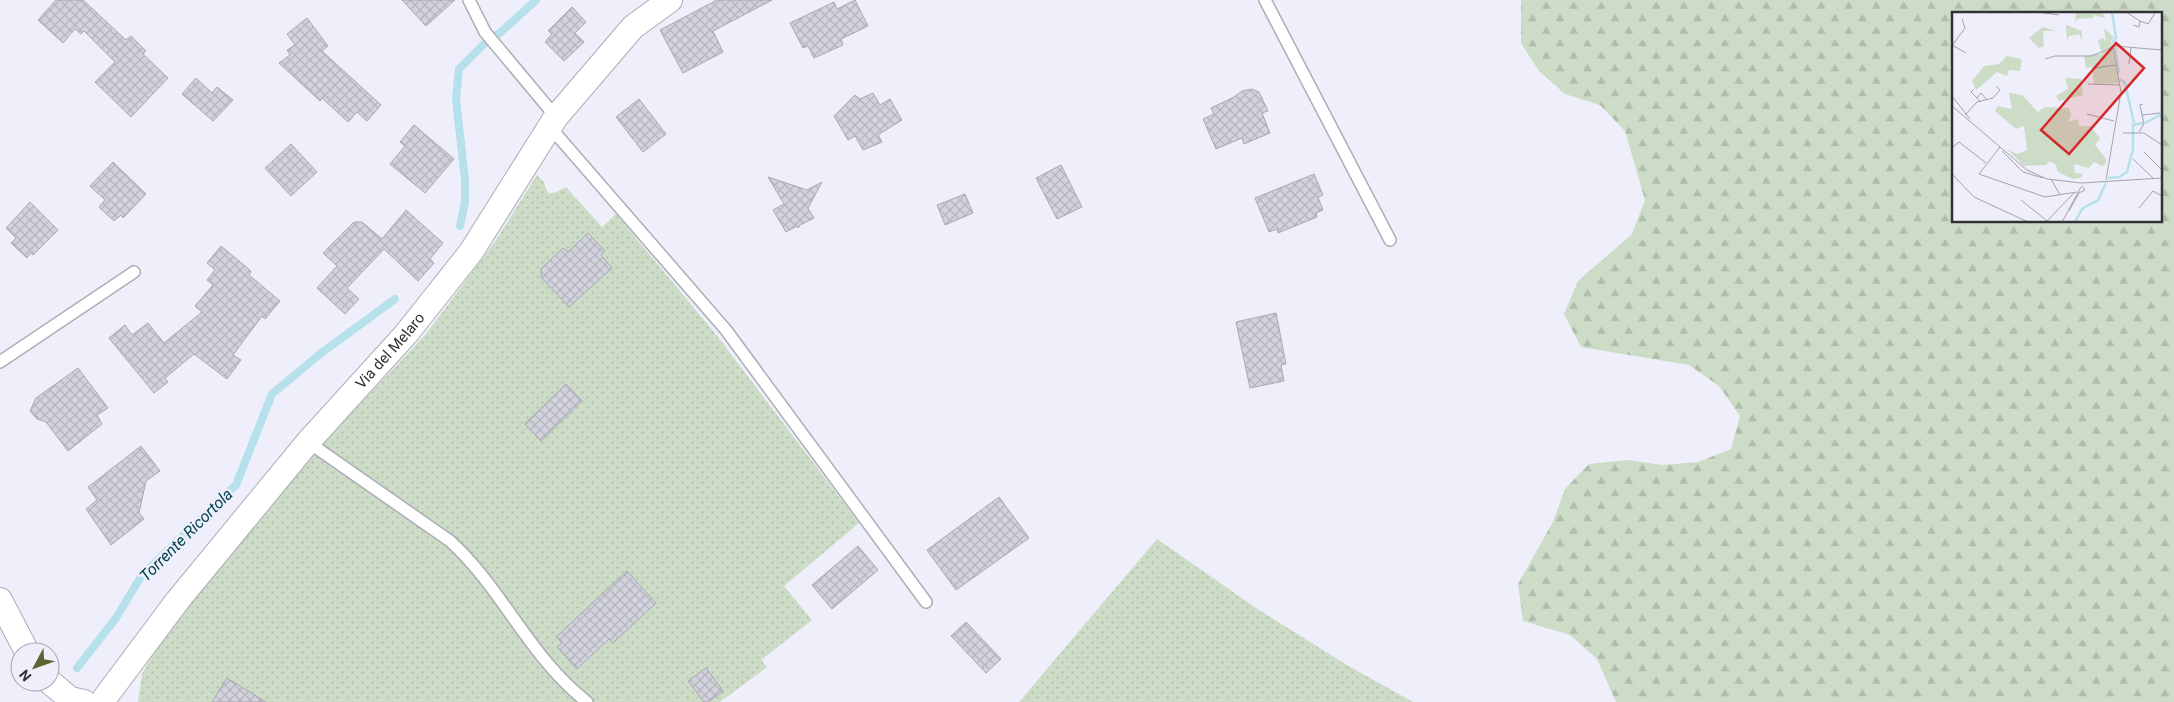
<svg xmlns="http://www.w3.org/2000/svg" width="2174" height="702" font-family="Roboto,sans-serif">
<style>
.green{fill:url(#green-dots)}
.forest{fill:url(#forest-firs);fill-rule:evenodd}
.lines{fill:none;stroke-linecap:round;stroke-linejoin:round}
.stream{stroke:#b6e0ea;stroke-width:8}
.building{fill:url(#building-cross-hatch);stroke:#a8a9b2}
.lane-casing{stroke:#acadb6;stroke-width:14}
.street-casing{stroke:#acadb6;stroke-width:26}
.lane{stroke:#fff;stroke-width:11}
.street{stroke:#fff;stroke-width:24}
.labels{text-anchor:middle;dominant-baseline:central;stroke-width:5;stroke-linejoin:round;paint-order:stroke}
.street-label{font-size:15px;fill:#323236;stroke:#eeeffa}
.water-label{font-size:16px;font-style:italic;fill:#02434e;stroke:#eeeffa}
.inset-river{fill:none;stroke:#b6e0ea;stroke-width:2.5}
.inset-road{fill:none;stroke:#a3a3ac;stroke-width:1}
.view{fill:#d62828;fill-opacity:0.15;stroke:#d62828;stroke-width:2.5}
.inset-edge{fill:none;stroke:#323236;stroke-width:2.5}
</style>
<defs>
<pattern id="green-dots" width="8" height="8" patternUnits="userSpaceOnUse" patternTransform="scale(1.25)"><rect width="8" height="8" fill="#ccdcc7"/><path d="M2 2h.1M6 6h.1" fill="none" stroke="#b0bdac" stroke-width="1.8" stroke-linecap="round"/></pattern>
<pattern id="forest-firs" width="22" height="20" patternUnits="userSpaceOnUse" patternTransform="scale(1.25)"><rect width="22" height="20" fill="#ccdcc7"/><path d="M5 1l3.5 6h-7zM16 11l3.5 6h-7z" fill="#b0bdac"/></pattern>
<pattern id="building-cross-hatch" width="8" height="8" patternUnits="userSpaceOnUse" patternTransform="scale(1.25)"><rect width="8" height="8" fill="#d1d2dc"/><path d="M0 0l8 8M0 8l8-8" fill="none" stroke="#b4b5bd"/></pattern>
</defs>
<rect width="100%" height="100%" fill="#eeeffa"/>
<g class="green">
<path d="M 537,175 L 543,181 L 548,193 L 554,193 L 566,187 L 602,227 L 616,214 L 718,337 L 859,523 L 784,586 L 812,620 L 761,660 L 767,667 L 720,702 L 138,702 L 142,674 L 162,639 L 312,455 L 426,334 L 496,240 Z"/>
<path d="M 1157,539 L 1256,608 L 1345,664 L 1413,702 L 1019,702 Z"/>
</g>
<path class="forest" d="M 1521,0 L 2174,0 L 2174,702 L 1616,702 L 1597,659 L 1570,635 L 1523,621 L 1518,584 L 1553,522 L 1565,489 L 1589,464 L 1627,460 L 1663,465 L 1698,462 L 1731,449 L 1740,416 L 1719,386 L 1689,365 L 1581,347 L 1564,314 L 1578,281 L 1632,234 L 1645,200 L 1625,131 L 1600,105 L 1565,94 L 1539,71 L 1521,43 ZM 1953,14 L 2160,14 L 2160,221 L 1953,221 Z"/>
<g class="lines">
<g class="stream">
<path d="M 460,226 L 465,202 L 465,180 L 456,99 L 459,69 L 484,44 L 501,32 L 536,0"/>
<path d="M 77,668 L 116,618 L 142,575 L 236,485 L 272,394 L 320,354 L 395,299"/>
</g>
</g>
<g class="building">
<path d="M 56,0 L 83,0 L 126,40 L 131,36 L 146,51 L 143,54 L 168,78 L 131,117 L 95,82 L 115,62 L 84,31 L 81,34 L 75,29 L 63,43 L 38,20 Z"/>
<path d="M 402,0 L 455,0 L 426,26 Z"/>
<path d="M 717,0 L 772,0 L 713,31 L 723,52 L 683,73 L 660,30 Z"/>
<path d="M 855,0 L 868,26 L 841,39 L 843,45 L 814,58 L 808,46 L 803,48 L 790,23 L 834,2 L 837,9 Z"/>
<path d="M 572,7 L 586,22 L 575,33 L 584,42 L 564,61 L 545,42 L 552,34 L 548,31 Z"/>
<path d="M 307,18 L 328,46 L 322,51 L 381,105 L 367,121 L 357,112 L 348,122 L 322,98 L 320,101 L 279,63 L 290,55 L 287,50 L 295,45 L 287,34 Z"/>
<path d="M 196,78 L 212,93 L 217,87 L 233,100 L 213,121 L 182,94 Z"/>
<path d="M 1252,89 L 1259,92 L 1268,111 L 1262,113 L 1270,133 L 1244,144 L 1242,138 L 1216,149 L 1203,119 L 1214,114 L 1211,108 L 1234,97 L 1242,91 Z"/>
<path d="M 873,93 L 880,105 L 890,99 L 902,120 L 878,135 L 882,142 L 863,150 L 855,136 L 848,140 L 834,116 L 855,95 L 860,99 Z"/>
<path d="M 639,99 L 666,134 L 643,152 L 616,117 Z"/>
<path d="M 414,125 L 454,159 L 425,193 L 390,164 L 405,146 L 400,142 Z"/>
<path d="M 291,144 L 317,172 L 291,196 L 265,168 Z"/>
<path d="M 113,162 L 146,194 L 123,218 L 121,215 L 114,221 L 99,207 L 105,200 L 90,186 Z"/>
<path d="M 1061,165 L 1082,207 L 1057,219 L 1036,178 Z"/>
<path d="M 1314,174 L 1323,195 L 1318,197 L 1323,210 L 1316,213 L 1317,217 L 1278,233 L 1277,229 L 1269,232 L 1255,198 Z"/>
<path d="M 768,177 L 807,190 L 822,182 L 808,208 L 814,218 L 800,225 L 798,228 L 797,226 L 786,232 L 773,210 L 784,204 Z"/>
<path d="M 965,194 L 973,213 L 945,225 L 937,205 Z"/>
<path d="M 30,202 L 58,230 L 33,255 L 31,253 L 27,258 L 11,243 L 16,238 L 6,228 Z"/>
<path d="M 406,210 L 443,243 L 430,259 L 434,263 L 418,281 L 384,249 L 347,288 L 359,299 L 345,314 L 317,288 L 337,266 L 323,253 L 354,222 L 362,222 L 382,239 Z"/>
<path d="M 588,233 L 605,251 L 601,255 L 612,268 L 569,307 L 541,277 L 541,269 L 563,248 L 568,252 Z"/>
<path d="M 221,246 L 251,271 L 249,275 L 280,301 L 265,319 L 262,316 L 233,355 L 241,360 L 227,379 L 194,354 L 165,378 L 168,382 L 154,393 L 109,338 L 125,325 L 132,335 L 148,323 L 164,343 L 202,312 L 195,306 L 213,285 L 207,280 L 215,270 L 207,263 Z"/>
<path d="M 1276,313 L 1286,364 L 1281,365 L 1284,381 L 1250,388 L 1236,322 Z"/>
<path d="M 78,368 L 108,408 L 97,415 L 102,424 L 68,451 L 46,422 L 37,419 L 30,411 L 36,398 Z"/>
<path d="M 566,384 L 582,401 L 541,441 L 525,424 Z"/>
<path d="M 141,446 L 160,471 L 146,481 L 139,513 L 144,519 L 111,545 L 86,509 L 97,500 L 88,487 Z"/>
<path d="M 999,497 L 1029,538 L 956,590 L 927,550 Z"/>
<path d="M 858,546 L 878,570 L 832,609 L 812,585 Z"/>
<path d="M 627,571 L 656,603 L 613,643 L 609,639 L 577,669 L 557,647 L 562,643 L 556,637 Z"/>
<path d="M 966,622 L 1001,659 L 986,673 L 951,636 Z"/>
<path d="M 706,668 L 723,691 L 708,702 L 704,702 L 688,681 Z"/>
<path d="M 227,678 L 266,702 L 212,702 Z"/>
</g>
<g class="lines">
<g class="lane-casing">
<g id="lane">
<path d="M 469,0 L 485,32 L 556,117"/>
<path d="M 1265,0 L 1390,240"/>
<path d="M 550,127 L 726,330 L 926,602"/>
<path d="M 0,362 L 134,272"/>
<path d="M 308,442 L 450,541 C 502,588 530,658 587,702"/>
</g>
</g>
<g class="street-casing">
<g id="street">
<path d="M 0,600 L 27,652"/>
<path d="M 50,682 L 70,699 L 84,702"/>
<path id="s1" d="M 104,699 L 178,600 L 308,442 L 406,334 L 471,252 L 556,117 L 633,27 L 670,0"/>
</g>
</g>
<use href="#lane" class="lane"/>
<use href="#street" class="street"/>
</g>
<g class="labels">
<g class="street-label">
<text stroke="none"><textPath href="#s1" startOffset="451">Via del Melaro</textPath></text>
</g>
<g class="water-label">
<text transform="translate(186 535) rotate(-45)">Torrente Ricortola</text>
</g>
</g>
<g transform="translate(1952 12)">
<rect width="210" height="210" fill="#eeeffa"/>
<path d="M 150,0 L 153,6 L 141,3 L 141,6 L 125,7 L 123,10 L 124,1 ZM 114,13 L 130,19 L 130,28 L 127,22 L 117,24 L 115,29 ZM 91,15 L 104,19 L 91,19 L 92,34 L 87,36 L 77,26 ZM 152,16 L 162,25 L 159,29 L 160,35 L 149,39 L 146,29 L 151,26 L 154,29 ZM 160,37 L 167,71 L 142,72 L 140,55 L 134,56 L 132,44 L 147,41 L 149,44 L 149,40 ZM 55,44 L 70,47 L 68,59 L 57,58 L 55,64 L 45,60 L 24,78 L 20,69 L 32,54 L 47,52 ZM 113,66 L 129,67 L 131,83 L 107,89 L 104,84 L 116,77 Z" fill="#ccdcc7"/>
<path d="M 57,81 L 70,83 L 86,100 L 93,95 L 117,96 L 119,103 L 116,110 L 126,107 L 127,114 L 138,114 L 148,126 L 143,133 L 154,147 L 154,152 L 150,154 L 142,150 L 137,156 L 122,152 L 123,161 L 131,162 L 128,166 L 121,167 L 106,160 L 104,153 L 98,149 L 94,153 L 72,154 L 55,137 L 65,142 L 75,138 L 72,114 L 64,117 L 43,99 L 46,94 L 60,97 Z" fill="#ccdcc7"/>
<path class="inset-river" d="M 160,0 L 164,26 L 160,31M 163,36 L 167,61M 168,67 L 173,71 L 182,111M 193,111 L 210,102M 156,166 L 167,165 L 175,160 L 181,137 L 181,113 L 191,111M 123,210 L 130,197 L 146,188 L 154,171"/>
<path class="inset-road" d="M 86,0 L 107,3M 174,0 L 188,9 L 187,15 L 181,13M 188,9 L 196,12 L 203,1M 0,33 L 14,41M 0,34 L 13,16 L 10,7M 93,47 L 103,44 L 140,44 L 163,34 L 210,38M 177,52 L 179,36M 142,56 L 164,53M 136,72 L 167,73M 22,77 L 19,80 L 29,90M 0,84 L 18,107M 25,86 L 29,81 L 35,88M 0,94 L 75,158 L 95,167 L 129,171M 135,102 L 162,109M 13,103 L 25,90 L 41,86 L 48,78 L 44,74M 190,103 L 208,101M 187,120 L 192,112 L 188,93 L 191,92M 171,121 L 192,121 L 210,133M 1,135 L 7,130 L 34,151M 48,135 L 27,162 L 93,185 L 125,180M 50,139 L 71,160 L 91,166M 192,140 L 210,158M 181,147 L 201,166M 0,162 L 22,185 L 76,210M 99,167 L 108,183M 154,168 L 169,80 L 161,36M 129,171 L 210,166M 69,188 L 95,209 L 122,181M 187,196 L 201,179 L 210,184M 117,199 L 127,181 L 133,178 L 130,174M 110,210 L 129,175"/>
<path class="view" d="M 164,31 L 192,56 L 117,142 L 89,118 Z"/>
<rect width="210" height="210" class="inset-edge"/>
</g>
<g transform="translate(35 667) rotate(229)"><circle r="24" fill="#eeeffa" stroke="#a3a3ac"/>
<path d="M0-4L9 19L0 12L-9 19Z" fill="#5f622f"/>
<text y="-8" font-size="14" font-weight="bold" text-anchor="middle" fill="#323236">N</text>
</g>
</svg>
